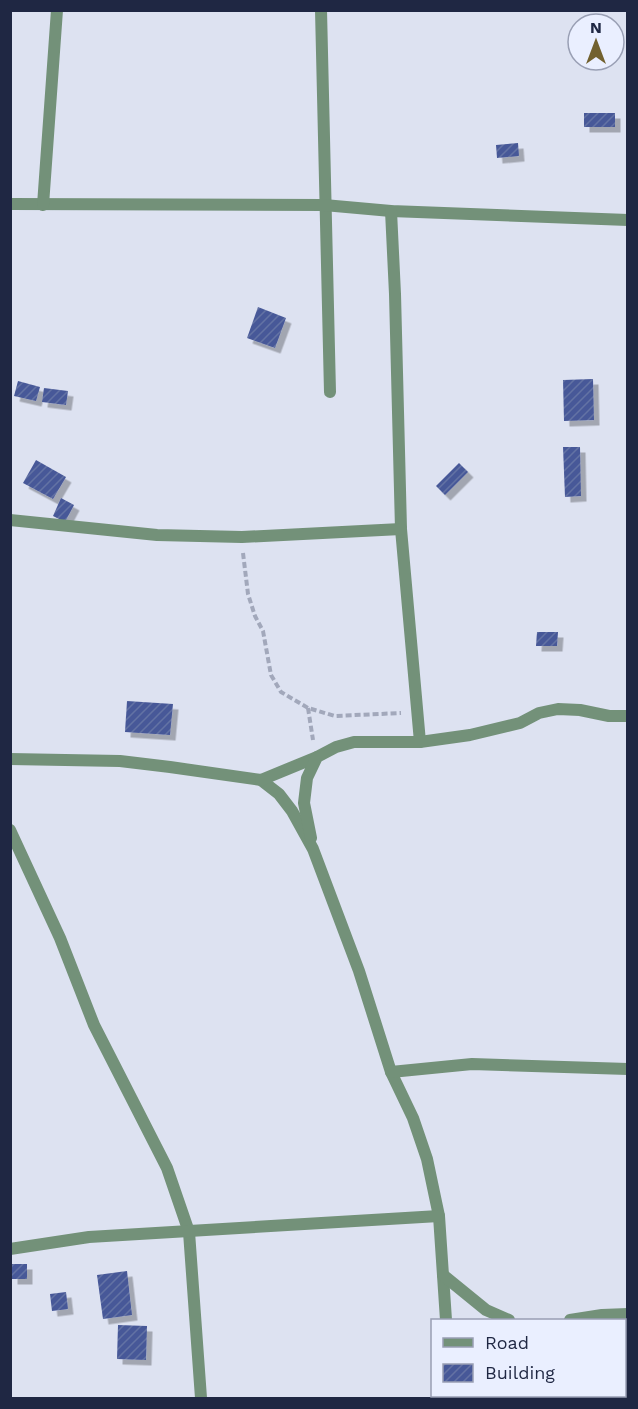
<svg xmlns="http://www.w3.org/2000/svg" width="638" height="1409" font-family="'Work Sans',sans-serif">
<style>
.building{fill:url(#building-hatch);filter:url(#shadow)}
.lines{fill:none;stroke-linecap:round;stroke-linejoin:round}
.path{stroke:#a2a8bb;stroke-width:4;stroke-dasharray:6 3;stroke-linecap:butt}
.street{stroke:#739179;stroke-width:12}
</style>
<defs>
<pattern id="building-hatch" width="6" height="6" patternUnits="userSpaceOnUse" patternTransform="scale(1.5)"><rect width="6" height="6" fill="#475898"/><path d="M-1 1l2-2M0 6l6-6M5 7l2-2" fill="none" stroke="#6472a4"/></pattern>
<filter id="shadow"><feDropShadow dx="5.5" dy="5.5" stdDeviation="0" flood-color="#0004"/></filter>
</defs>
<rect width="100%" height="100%" fill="#dde2f1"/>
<g class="building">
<rect x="584" y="113" width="31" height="14"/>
<path d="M 518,143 L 519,156 L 497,158 L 496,145 Z"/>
<path d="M 258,307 L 286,318 L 275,348 L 247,338 Z"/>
<path d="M 593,379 L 594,420 L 564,421 L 563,380 Z"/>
<path d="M 18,381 L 40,387 L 36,401 L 14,396 Z"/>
<path d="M 44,388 L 68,391 L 66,405 L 42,402 Z"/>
<path d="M 563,447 L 580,447 L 581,496 L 565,497 Z"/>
<path d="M 36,460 L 66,477 L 53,499 L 23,483 Z"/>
<path d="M 459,463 L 468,472 L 445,495 L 436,486 Z"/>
<path d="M 61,498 L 74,505 L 65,522 L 53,516 Z"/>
<path d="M 537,632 L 558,632 L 557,646 L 536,646 Z"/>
<path d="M 127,701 L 173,704 L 170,735 L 125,732 Z"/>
<rect x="12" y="1264" width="15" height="15"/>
<path d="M 127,1271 L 132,1315 L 103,1319 L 97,1275 Z"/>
<path d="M 66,1292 L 68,1309 L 52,1311 L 50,1294 Z"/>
<path d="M 118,1325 L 147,1326 L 146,1360 L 117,1359 Z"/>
</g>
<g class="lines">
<g class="path">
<path d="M 243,553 L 248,594 L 255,616 L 263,631 L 271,675 L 281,692 L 308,708 L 335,716 L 401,713"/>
<path d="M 308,708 L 313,740"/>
</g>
<g class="street">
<path d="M 321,10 L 330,392"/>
<path d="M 10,204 L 324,205 L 391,211 L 628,220"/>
<path d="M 43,205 L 57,10"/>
<path d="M 391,211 L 395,294 L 401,529 L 420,742"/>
<path d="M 10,520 L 157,535 L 242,537 L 401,529"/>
<path d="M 10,759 L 120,761 L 170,767 L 261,780 L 279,794 L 292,811 L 313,849 L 359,971 L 391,1072 L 413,1118 L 427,1159 L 439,1216 L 446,1320"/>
<path d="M 261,780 L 317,757"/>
<path d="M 10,830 L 60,938 L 94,1025 L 167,1168 L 189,1232 L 201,1398"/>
<path d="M 311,838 L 304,803 L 307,778 L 317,757 L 336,747 L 354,742 L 420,742 L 470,735 L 520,723 L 539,713 L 558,709 L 580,710 L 609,716 L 628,716"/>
<path d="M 391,1072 L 472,1064 L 628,1069"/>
<path d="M 10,1249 L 89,1237 L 439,1216"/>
<path d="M 443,1275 L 486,1310 L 509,1320"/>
<path d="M 570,1320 L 602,1315 L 628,1314"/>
<path d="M 450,1396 L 450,1398"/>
</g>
</g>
<rect width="638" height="1409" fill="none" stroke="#1f2743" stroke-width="24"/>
<rect x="431" y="1319" width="195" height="78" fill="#eaefff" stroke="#999fb4" stroke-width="1.5"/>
<rect x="443" y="1338" width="30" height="9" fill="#739179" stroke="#999fb4" stroke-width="1.5"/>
<text x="485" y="1349" font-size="18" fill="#1f2743">Road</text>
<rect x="443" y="1364" width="30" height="18" fill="url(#building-hatch)" stroke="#999fb4" stroke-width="1.5"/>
<text x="485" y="1379" font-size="18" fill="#1f2743">Building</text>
<g transform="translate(596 42)"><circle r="28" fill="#eaefff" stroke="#999fb4" stroke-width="1.5"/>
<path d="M0-4.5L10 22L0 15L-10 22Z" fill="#72612f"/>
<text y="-9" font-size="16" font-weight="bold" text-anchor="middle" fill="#1f2743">N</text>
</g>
</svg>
